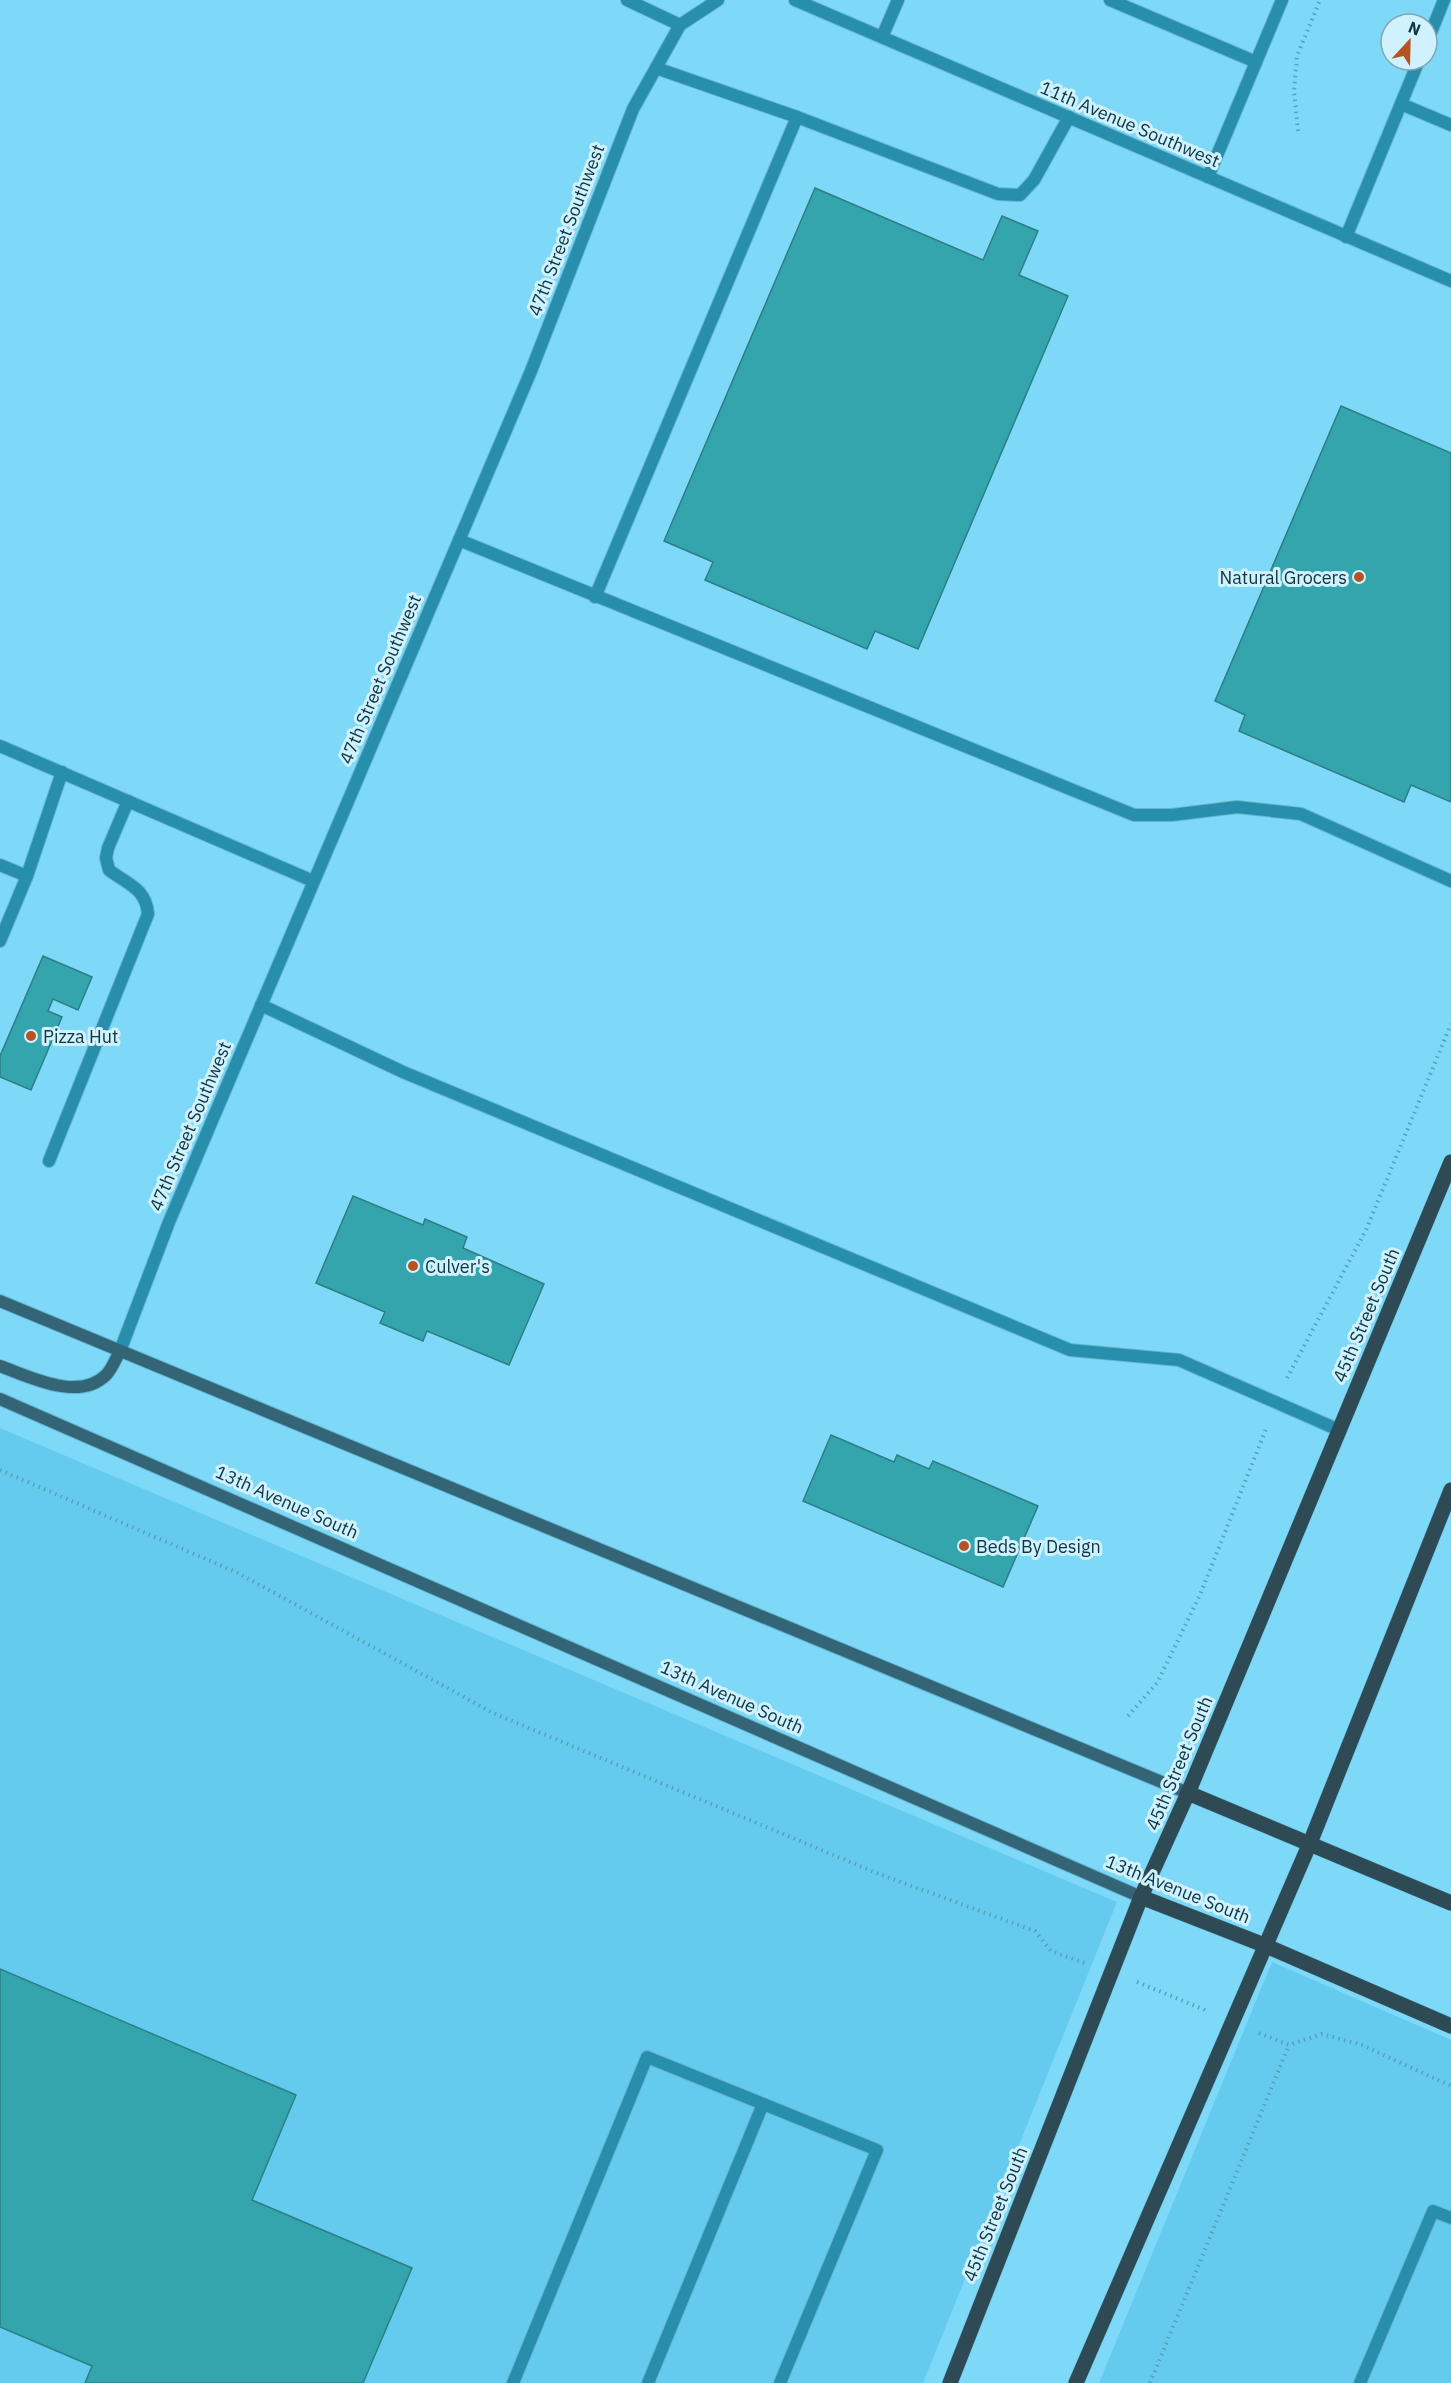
<svg xmlns="http://www.w3.org/2000/svg" width="1451" height="2383" font-family="'IBM Plex Sans',sans-serif">
<style>
.built{fill:#65cbee}
.building{fill:#34a4ad;stroke:#2d7f86;stroke-width:1.5}
.lines{fill:none;stroke-linecap:round;stroke-linejoin:round}
.service-casing{stroke:#65b5d1;stroke-width:14}
.minor-casing{stroke:#65b5d1;stroke-width:14}
.secondary-casing{stroke:#65b5d1;stroke-width:14}
.primary-casing{stroke:#65b5d1;stroke-width:16}
.path{stroke:#57a1ba;stroke-width:4;stroke-dasharray:1.5 4.5;stroke-linecap:butt}
.service{stroke:#278eac;stroke-width:12}
.minor{stroke:#278eac;stroke-width:12}
.secondary{stroke:#336577;stroke-width:12}
.primary{stroke:#2e4a54;stroke-width:15}
.poi-dot{fill:#b75223;stroke:#d0f2ff;stroke-width:2}
.labels{text-anchor:middle;dominant-baseline:central;stroke-width:6;stroke-linejoin:round;paint-order:stroke}
.street-label{font-size:18px;fill:#0d3542;stroke:#d0f2ff}
.poi-label{font-size:18px;fill:#0d3542;stroke:#d0f2ff;text-anchor:start}
</style>
<rect width="100%" height="100%" fill="#7ed9f9"/>
<g class="built">
<path d="M 0,1428 L 1117,1902 L 923,2383 L 0,2383 Z"/>
<path d="M 1272,1962 L 1451,2040 L 1451,2383 L 1099,2383 Z"/>
</g>
<g class="building">
<path d="M 815,188 L 983,260 L 1002,216 L 1038,231 L 1019,275 L 1068,296 L 918,649 L 875,631 L 867,649 L 705,580 L 713,562 L 664,541 Z"/>
<path d="M 1341,406 L 1451,453 L 1451,802 L 1411,785 L 1404,802 L 1239,731 L 1245,715 L 1215,701 Z"/>
<path d="M 43,956 L 92,977 L 78,1010 L 53,999 L 48,1011 L 62,1017 L 31,1090 L 0,1077 L 0,1056 Z"/>
<path d="M 353,1196 L 423,1225 L 425,1219 L 467,1237 L 463,1248 L 544,1284 L 509,1365 L 427,1331 L 423,1341 L 380,1323 L 385,1312 L 316,1283 Z"/>
<path d="M 831,1435 L 894,1462 L 897,1455 L 929,1469 L 933,1461 L 1038,1506 L 1003,1587 L 803,1501 Z"/>
<path d="M 0,1969 L 296,2095 L 252,2200 L 412,2268 L 363,2383 L 85,2383 L 92,2366 L 0,2327 Z"/>
</g>
<g class="lines">
<g class="service-casing">
<g id="service">
<path d="M 627,0 L 680,25"/>
<path d="M 1110,0 L 1256,62"/>
<path d="M 882,37 L 898,0"/>
<path d="M 1427,42 L 1444,0"/>
<path d="M 656,68 L 797,117"/>
<path d="M 1401,104 L 1451,125"/>
<path d="M 1208,177 L 1282,0"/>
<path d="M 1346,237 L 1419,60"/>
<path d="M 459,540 L 1134,815 L 1172,815 L 1237,807 L 1301,814 L 1451,881"/>
<path d="M 595,597 L 797,117 L 998,194 L 1020,195 L 1034,180 L 1069,117"/>
<path d="M 0,746 L 313,881"/>
<path d="M 0,865 L 27,876"/>
<path d="M 0,941 L 27,876 L 62,772"/>
<path d="M 261,1005 L 403,1072 L 1070,1350 L 1179,1360 L 1339,1430"/>
<path d="M 49,1161 L 148,914 C 146,888 127,884 109,870 L 106,858 L 108,848 L 128,801"/>
<path d="M 513,2383 L 647,2057 L 877,2150 L 780,2383"/>
<path d="M 648,2383 L 763,2104"/>
<path d="M 1360,2383 L 1433,2211 L 1451,2218"/>
</g>
</g>
<g class="minor-casing">
<g id="minor">
<path d="M 795,0 L 1451,281"/>
<path d="M 120,1351 L 169,1222 L 531,371 L 633,109 L 680,25 L 718,0"/>
</g>
</g>
<g class="secondary-casing">
<g id="secondary">
<path d="M 0,1301 L 1188,1793"/>
<path d="M 0,1366 C 30,1377 79,1402 106,1375 C 112,1369 116,1358 120,1351"/>
<path d="M 0,1399 L 1141,1897"/>
</g>
</g>
<g class="primary-casing">
<g id="primary">
<path d="M 1188,1793 L 1451,1903"/>
<path d="M 1141,1897 L 1264,1945 L 1451,2026"/>
<path d="M 950,2383 L 1141,1897 L 1188,1793 L 1451,1162"/>
<path d="M 1076,2383 L 1310,1843 L 1451,1490"/>
</g>
</g>
<g class="path">
<path d="M 1298,131 L 1294,91 L 1297,56 L 1320,0"/>
<path d="M 1287,1378 L 1366,1230 L 1451,1024"/>
<path d="M 0,1470 L 238,1573 L 493,1713 L 879,1874 L 1035,1931 L 1051,1951 L 1085,1963"/>
<path d="M 1128,1716 L 1157,1683 L 1200,1595 L 1266,1429"/>
<path d="M 1137,1982 L 1205,2010"/>
<path d="M 1259,2033 L 1289,2045 L 1322,2034 L 1362,2045 L 1451,2086"/>
<path d="M 1150,2383 L 1289,2045"/>
</g>
<use href="#service" class="service"/>
<use href="#minor" class="minor"/>
<use href="#secondary" class="secondary"/>
<use href="#primary" class="primary"/>
</g>
<g class="poi-dot">
<circle cx="1359" cy="577" r="6"/>
<circle cx="31" cy="1036" r="6"/>
<circle cx="413" cy="1266" r="6"/>
<circle cx="964" cy="1546" r="6"/>
</g>
<g class="labels">
<g class="street-label">
<text transform="translate(1130 124) rotate(23)">11th Avenue Southwest</text>
<text transform="translate(566 230) rotate(-69)">47th Street Southwest</text>
<text transform="translate(380 679) rotate(-67)">47th Street Southwest</text>
<text transform="translate(190 1126) rotate(-67)">47th Street Southwest</text>
<text transform="translate(1366 1315) rotate(-67)">45th Street South</text>
<text transform="translate(287 1502) rotate(24)">13th Avenue South</text>
<text transform="translate(732 1697) rotate(24)">13th Avenue South</text>
<text transform="translate(1179 1763) rotate(-67)">45th Street South</text>
<text transform="translate(1178 1889) rotate(22)">13th Avenue South</text>
<text transform="translate(995 2214) rotate(-68)">45th Street South</text>
</g>
<g class="poi-label">
<text x="1347" y="577" text-anchor="end">Natural Grocers</text>
<text x="43" y="1036">Pizza Hut</text>
<text x="425" y="1266">Culver's</text>
<text x="976" y="1546">Beds By Design</text>
</g>
</g>
<g transform="translate(1409 42) rotate(22)"><circle r="28" fill="#d0f2ff" stroke="#82a6b3" stroke-width="1.5"/>
<path d="M0-4.5L10 22L0 15L-10 22Z" fill="#b75223"/>
<text y="-9" font-size="16" font-weight="bold" text-anchor="middle" fill="#0d3542">N</text>
</g>
</svg>
